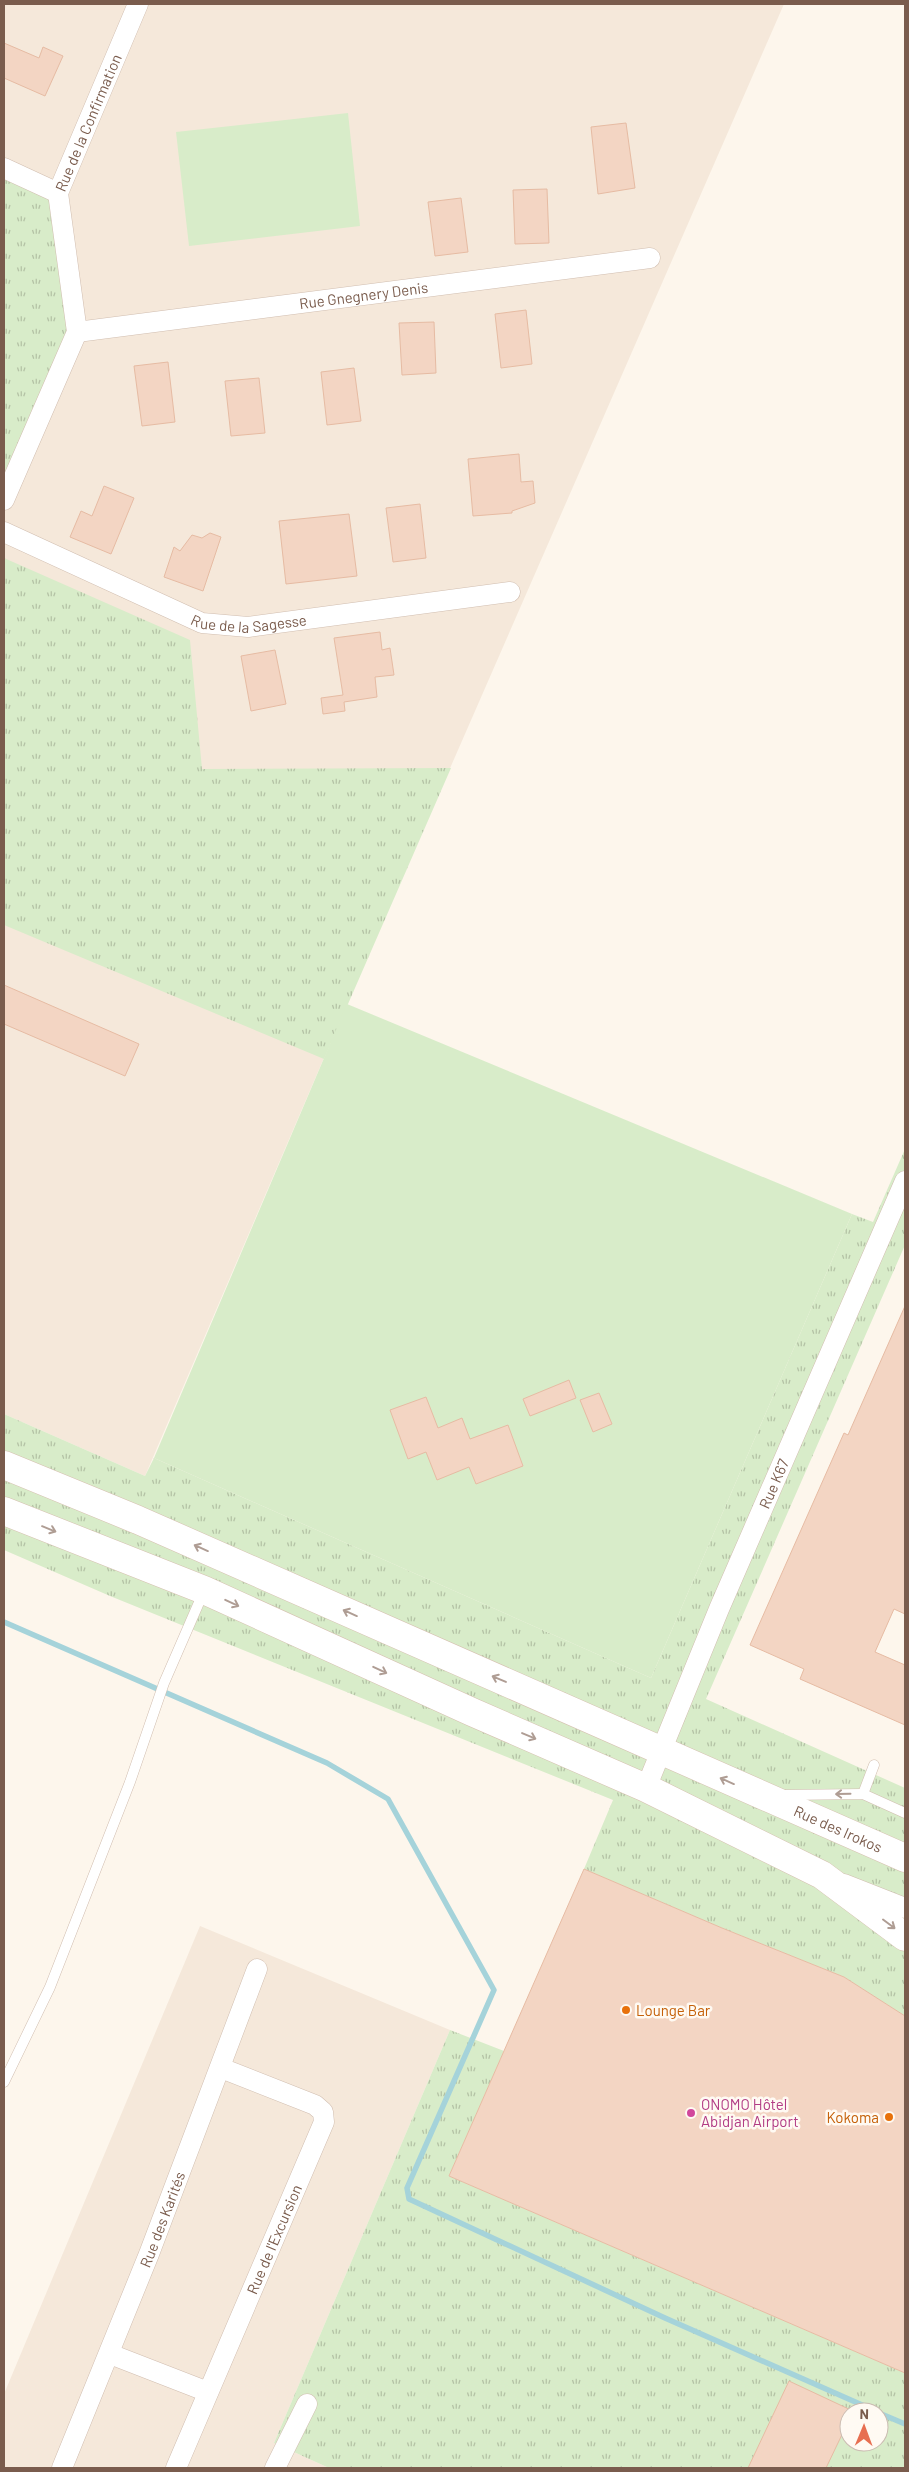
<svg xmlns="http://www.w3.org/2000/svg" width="909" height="2472" font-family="Barlow,sans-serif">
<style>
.residential{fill:#f5e8da}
.grass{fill:url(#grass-tufts);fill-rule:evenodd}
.garden{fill:#d8ecc9}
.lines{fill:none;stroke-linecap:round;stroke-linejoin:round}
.stream{stroke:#a5d3da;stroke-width:5.5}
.building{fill:#f3d5c3;stroke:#e6bba3}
.service-casing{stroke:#d1beb0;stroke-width:11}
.minor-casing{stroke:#d1beb0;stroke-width:21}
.secondary-casing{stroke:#d6c0b0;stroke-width:29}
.service{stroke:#fff;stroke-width:10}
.minor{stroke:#fff;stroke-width:20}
.secondary{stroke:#fff;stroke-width:28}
.oneway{stroke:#af9d94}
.food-dot{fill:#e8710a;stroke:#fffaf3;stroke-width:2}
.hotel-dot{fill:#d1479c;stroke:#fffaf3;stroke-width:2}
.labels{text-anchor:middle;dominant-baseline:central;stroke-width:5;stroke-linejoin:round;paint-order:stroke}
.street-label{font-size:15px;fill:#7a5c4d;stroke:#fffaf3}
.food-label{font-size:15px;fill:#c56008;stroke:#fffaf3;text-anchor:start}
.hotel-label{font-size:15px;fill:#b23c85;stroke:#fffaf3;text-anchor:start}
</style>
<defs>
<pattern id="grass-tufts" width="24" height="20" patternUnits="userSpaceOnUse" patternTransform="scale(1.25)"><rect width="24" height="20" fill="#d8ecc9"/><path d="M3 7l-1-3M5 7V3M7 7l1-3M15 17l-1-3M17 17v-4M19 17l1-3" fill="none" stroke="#b4c2a5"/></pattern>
</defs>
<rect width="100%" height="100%" fill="#fdf6ec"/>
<g class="residential">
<path d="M 4,4 L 784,4 L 347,1004 L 145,1476 L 4,1414 Z"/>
<path d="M 200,1926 L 450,2030 L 274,2443 L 329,2468 L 4,2468 L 4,2394 Z"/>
</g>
<g class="grass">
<path d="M 4,178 L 50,199 L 68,331 L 4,477 Z"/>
<path d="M 4,558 L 190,640 L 202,769 L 451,768 L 324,1059 L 4,925 Z"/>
<path d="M 905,1149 L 905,1245 L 706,1699 L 905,1788 L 905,2016 L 844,1977 L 722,1928 L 584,1869 L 613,1800 L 110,1596 L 4,1550 L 4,1414 L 145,1476 L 154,1458 L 651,1678 L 852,1214 L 873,1222 Z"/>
<path d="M 450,2030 L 504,2051 L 449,2176 L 905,2373 L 905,2468 L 329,2468 L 274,2443 ZM 849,2412 L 879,2412 L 879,2442 L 849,2442 Z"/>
</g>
<g class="garden">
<path d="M 348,113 L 360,226 L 189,246 L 176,132 Z"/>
<path d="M 347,1004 L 852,1214 L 651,1678 L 154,1458 Z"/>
</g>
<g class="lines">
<g class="stream">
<path d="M 4,1622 L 327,1763 L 388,1799 L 494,1990 L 407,2188 L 409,2199 L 665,2318 L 878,2412"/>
<path d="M 879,2413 L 905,2424"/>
</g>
</g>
<g class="building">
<path d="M 4,43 L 39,58 L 43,47 L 63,56 L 45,96 L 4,78 Z"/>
<path d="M 626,123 L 635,188 L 598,194 L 591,127 Z"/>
<path d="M 547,189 L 549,243 L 515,244 L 513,190 Z"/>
<path d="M 461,198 L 468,252 L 435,256 L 428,202 Z"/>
<path d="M 526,310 L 532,364 L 501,368 L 495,314 Z"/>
<path d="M 434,322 L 436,373 L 402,375 L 399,323 Z"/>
<path d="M 168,362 L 175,422 L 142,426 L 134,366 Z"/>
<path d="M 354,368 L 361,421 L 327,425 L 321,372 Z"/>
<path d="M 259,378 L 265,433 L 231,436 L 225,381 Z"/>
<path d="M 519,454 L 521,482 L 533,481 L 535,503 L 512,511 L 512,513 L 473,516 L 468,459 Z"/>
<path d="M 104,486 L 134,498 L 111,554 L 70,537 L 81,511 L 92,516 Z"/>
<path d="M 420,504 L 426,558 L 393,562 L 386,508 Z"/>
<path d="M 349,514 L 357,576 L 286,584 L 279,521 Z"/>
<path d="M 210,533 L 221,537 L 203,591 L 164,577 L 174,547 L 180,551 L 192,535 L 202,538 Z"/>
<path d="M 380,632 L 382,650 L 390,648 L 394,675 L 375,677 L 377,697 L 344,702 L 345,711 L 323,714 L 321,698 L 343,695 L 334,638 Z"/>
<path d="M 275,650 L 286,704 L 251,711 L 241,656 Z"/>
<path d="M 4,985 L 139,1044 L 125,1076 L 4,1024 Z"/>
<path d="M 905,1306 L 905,1614 L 894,1609 L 875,1652 L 905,1665 L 905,1725 L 800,1679 L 804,1669 L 750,1645 L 844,1433 L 848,1435 Z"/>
<path d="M 569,1380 L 576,1398 L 530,1416 L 523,1399 Z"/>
<path d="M 599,1393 L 612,1424 L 593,1432 L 580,1400 Z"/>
<path d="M 426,1397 L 438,1428 L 462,1418 L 470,1439 L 508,1425 L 523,1466 L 476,1484 L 469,1467 L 437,1480 L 426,1452 L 408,1459 L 390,1410 Z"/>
<path d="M 584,1869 L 722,1928 L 844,1977 L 905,2016 L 905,2373 L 449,2176 Z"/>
<path d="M 789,2381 L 853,2411 L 849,2412 L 849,2420 L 826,2468 L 748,2468 Z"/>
</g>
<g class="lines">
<g class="service-casing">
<g id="service">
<path d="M 863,1794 L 874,1765"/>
<path d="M 783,1795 L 863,1794 L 905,1813"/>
<path d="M 4,2082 L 50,1987 L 130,1782 L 164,1683 L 204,1591"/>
</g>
</g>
<g class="minor-casing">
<g id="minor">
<path d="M 4,168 L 58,193"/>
<path id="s1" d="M 77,332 L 650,258"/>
<path id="s2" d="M 4,500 L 77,332 L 58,193 L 138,4"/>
<path id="s3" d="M 4,532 L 202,623 L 248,627 L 510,592"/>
<path id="s4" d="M 646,1788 L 719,1609 L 905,1181"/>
<path d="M 844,1884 L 905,1908"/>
<path d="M 110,2354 L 208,2392"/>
<path id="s5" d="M 62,2468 L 149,2254 L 257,1969"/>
<path id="s6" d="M 176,2468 L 324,2122 L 323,2112 L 315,2105 L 221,2068"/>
<path d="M 275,2468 L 307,2404"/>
</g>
</g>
<g class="secondary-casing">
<g id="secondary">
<path id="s7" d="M 4,1465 L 138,1520 L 905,1858"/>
<path d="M 4,1511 L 204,1590 L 472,1712 L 646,1788 L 822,1875 L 905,1937"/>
</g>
</g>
<use href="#service" class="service"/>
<use href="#minor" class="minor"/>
<use href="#secondary" class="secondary"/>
</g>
<defs><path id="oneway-shaft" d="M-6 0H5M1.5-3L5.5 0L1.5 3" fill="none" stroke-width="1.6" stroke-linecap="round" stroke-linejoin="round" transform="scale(1.25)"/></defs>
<g class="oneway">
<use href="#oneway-shaft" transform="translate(49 1529) rotate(22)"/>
<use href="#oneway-shaft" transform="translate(201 1548) rotate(-156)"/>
<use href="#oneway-shaft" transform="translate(232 1603) rotate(25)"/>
<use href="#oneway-shaft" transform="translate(350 1613) rotate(-156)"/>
<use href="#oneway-shaft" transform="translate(380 1670) rotate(25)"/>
<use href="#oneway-shaft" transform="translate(499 1679) rotate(-157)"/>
<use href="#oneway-shaft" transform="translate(529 1736) rotate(23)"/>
<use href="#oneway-shaft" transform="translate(727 1781) rotate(-156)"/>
<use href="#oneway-shaft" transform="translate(843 1794) rotate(179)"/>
<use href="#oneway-shaft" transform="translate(889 1924) rotate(37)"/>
</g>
<g class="food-dot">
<circle cx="626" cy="2010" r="5"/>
<circle cx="889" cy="2117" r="5"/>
</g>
<circle class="hotel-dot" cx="691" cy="2113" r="5"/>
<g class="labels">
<g class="street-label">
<text stroke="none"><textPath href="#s2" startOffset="400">Rue de la Confirmation</textPath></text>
<text stroke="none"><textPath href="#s1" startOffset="289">Rue Gnegnery Denis</textPath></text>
<text stroke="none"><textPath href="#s3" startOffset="265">Rue de la Sagesse</textPath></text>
<text stroke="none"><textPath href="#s4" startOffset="330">Rue K67</textPath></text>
<text stroke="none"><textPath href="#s7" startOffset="910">Rue des Irokos</textPath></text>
<text stroke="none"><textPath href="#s5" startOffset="268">Rue des Karités</textPath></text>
<text stroke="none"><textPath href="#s6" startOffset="249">Rue de l'Excursion</textPath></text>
</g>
<g class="food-label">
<text x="636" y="2010">Lounge Bar</text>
<text x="879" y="2117" text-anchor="end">Kokoma</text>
</g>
<g class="hotel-label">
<text x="701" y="2104">ONOMO Hôtel<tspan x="701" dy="17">Abidjan Airport</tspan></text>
</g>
</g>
<rect width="909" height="2472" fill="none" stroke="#7a5c4d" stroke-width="10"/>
<g transform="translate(864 2427) rotate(1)"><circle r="24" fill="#fffaf3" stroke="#cabbb1"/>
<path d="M0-4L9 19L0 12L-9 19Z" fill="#e76f51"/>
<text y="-8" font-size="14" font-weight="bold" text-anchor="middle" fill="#7a5c4d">N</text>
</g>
</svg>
